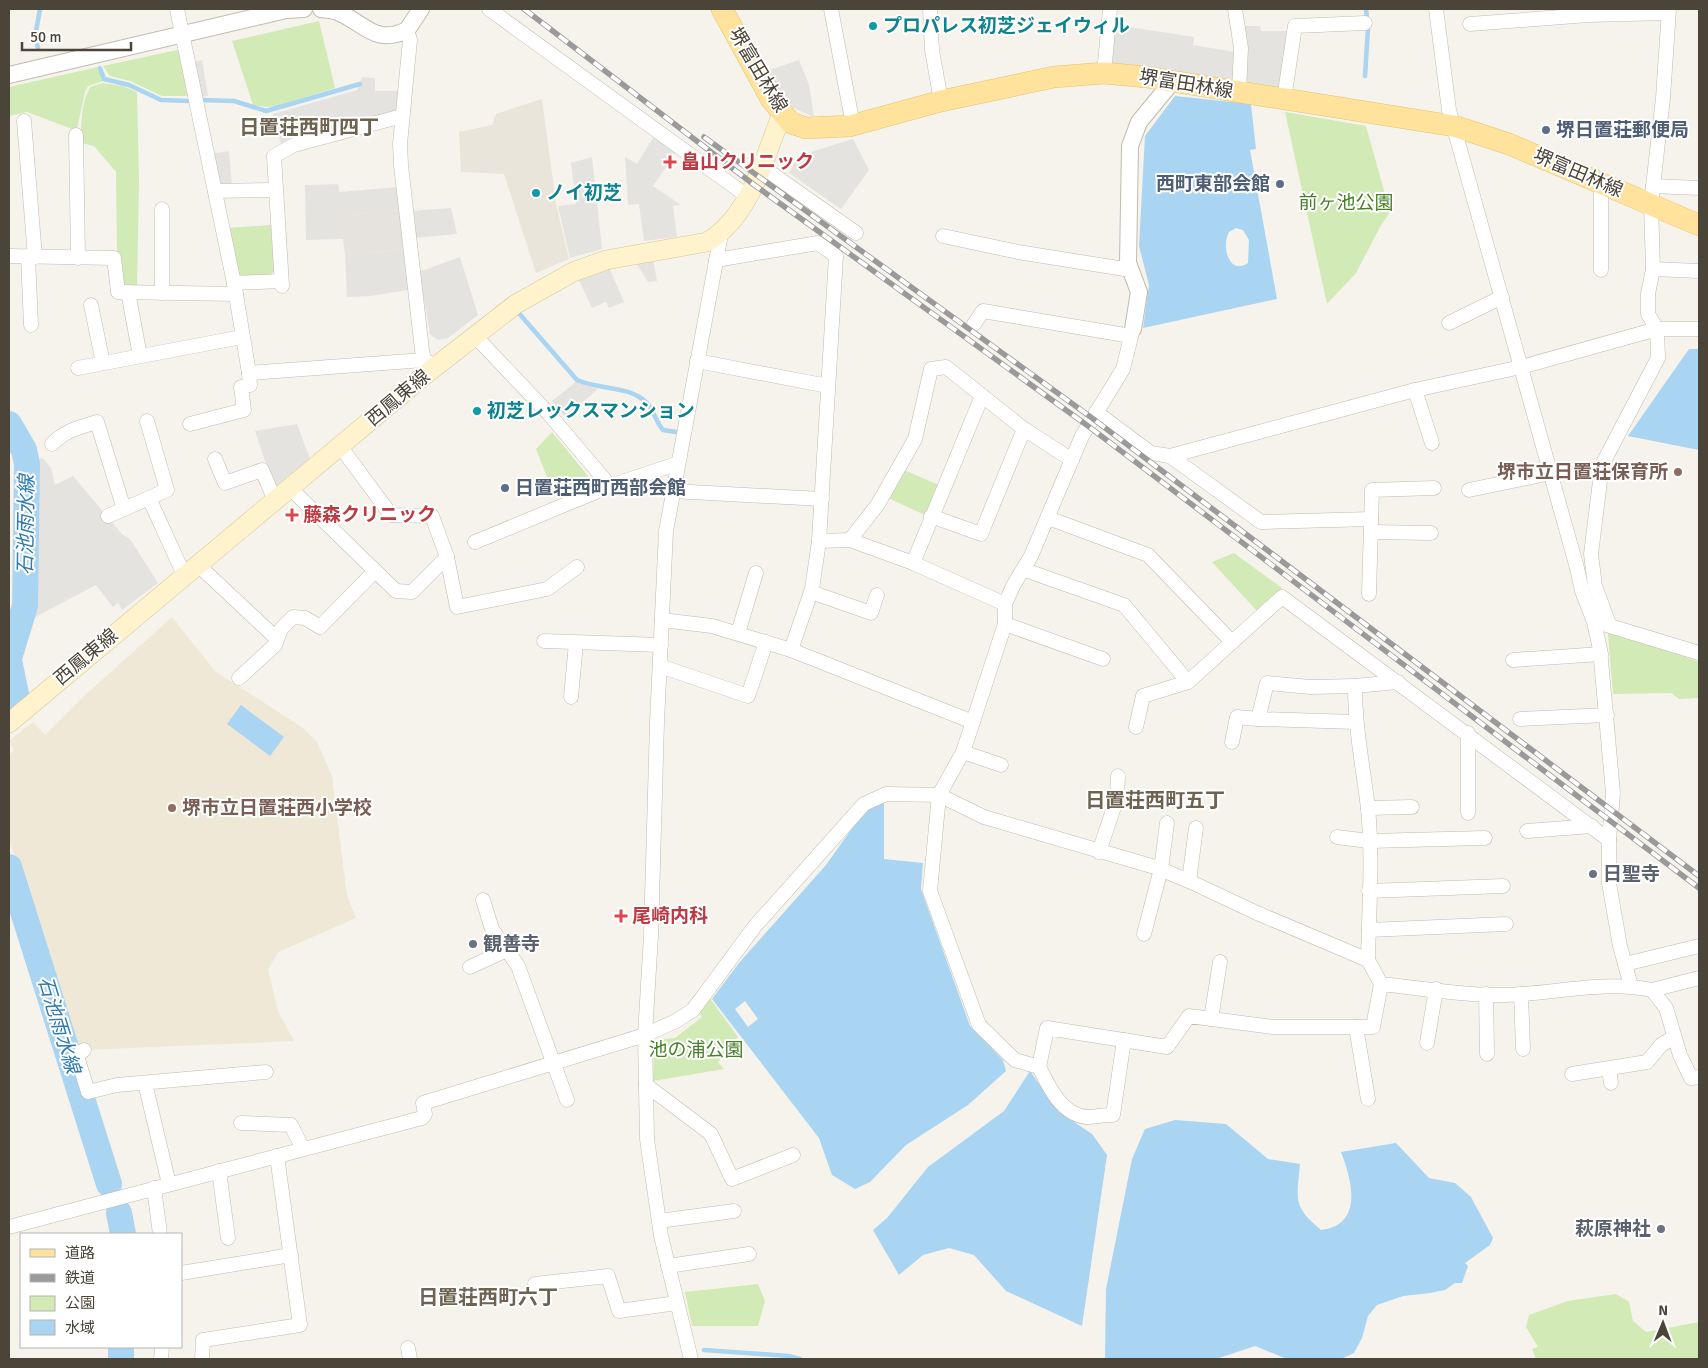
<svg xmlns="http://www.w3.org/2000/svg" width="1708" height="1368" font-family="Signika,'Noto Sans JP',sans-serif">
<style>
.residential{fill:#eae5da}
.industrial{fill:#e6e2dd}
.education{fill:#efe8d6}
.green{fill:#d2eab5}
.parking{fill:#e5e3e0}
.water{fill:#a9d4f2;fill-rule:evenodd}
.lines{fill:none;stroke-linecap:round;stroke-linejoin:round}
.stream{stroke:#a9d4f2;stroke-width:4.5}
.river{stroke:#a9d4f2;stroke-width:26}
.minor-casing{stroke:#c2bbae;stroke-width:15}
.tertiary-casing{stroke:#c2bbae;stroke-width:18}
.secondary-casing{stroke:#d6c79b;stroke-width:20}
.primary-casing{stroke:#e6c16a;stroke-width:22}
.minor{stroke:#fff;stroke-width:14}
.tertiary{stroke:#fff;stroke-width:16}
.secondary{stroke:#fff3cd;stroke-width:19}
.primary{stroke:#ffe39c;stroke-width:21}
.rail-casing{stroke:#9a9a9a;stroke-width:5.5}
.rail{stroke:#fff;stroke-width:4;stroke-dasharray:11;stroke-linecap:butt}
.culture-dot{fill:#0f9aa8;stroke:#fff;stroke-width:2}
.service-dot{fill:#5c6f8a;stroke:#fff;stroke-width:2}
.health-dot{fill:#e0444e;stroke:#fff;stroke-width:2}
.education-dot{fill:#8d6e63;stroke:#fff;stroke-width:2}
.worship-dot{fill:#6b7280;stroke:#fff;stroke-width:2}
.labels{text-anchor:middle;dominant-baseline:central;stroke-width:4;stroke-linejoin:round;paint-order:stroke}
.culture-label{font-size:19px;font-weight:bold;fill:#0d838f;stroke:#fff;text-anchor:start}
.street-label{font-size:19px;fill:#4b4439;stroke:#fff}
.service-label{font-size:19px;font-weight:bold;fill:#4e5e75;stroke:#fff;text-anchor:start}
.health-label{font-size:19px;font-weight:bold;fill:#be3a42;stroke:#fff;text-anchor:start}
.park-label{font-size:19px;fill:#4a7f2a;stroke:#fff}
.education-label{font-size:19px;font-weight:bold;fill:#785e54;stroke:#fff;text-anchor:end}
.worship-label{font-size:19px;font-weight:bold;fill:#5b616d;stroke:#fff;text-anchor:start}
.neighbourhood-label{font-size:20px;font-weight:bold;fill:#6e6250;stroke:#fff}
.water-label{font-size:20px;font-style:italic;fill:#2e7ab2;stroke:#fff}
</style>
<rect width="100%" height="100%" fill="#f6f3ec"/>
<path class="residential" d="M 542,99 L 556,204 L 569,259 L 536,273 L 504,174 L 461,172 L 459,132 L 492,125 L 496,114 Z"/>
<g class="industrial">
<path d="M 401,210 L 404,249 L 345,255 L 340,216 Z"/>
<path d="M 653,259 L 657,281 L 648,282 L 635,261 Z"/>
</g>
<path class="education" d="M 172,617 L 215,671 L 303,728 L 317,742 L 332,776 L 347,896 L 356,918 L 278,952 L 268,970 L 278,1011 L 294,1041 L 84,1050 L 75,1047 L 9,839 L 9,755 L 14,750 L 9,741 L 33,722 L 45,735 L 83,697 Z"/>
<g class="green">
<path d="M 319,21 L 335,88 L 277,106 L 267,107 L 253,105 L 232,41 Z"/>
<path d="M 182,49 L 192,96 L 162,96 L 130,81 L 110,76 L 103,66 Z"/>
<path d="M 98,67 L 103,81 L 88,86 L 85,92 L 77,129 L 72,129 L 27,112 L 9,116 L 9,87 Z"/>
<path d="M 103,83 L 123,86 L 137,92 L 139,182 L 137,287 L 128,287 L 121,284 L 117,251 L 116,172 L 94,146 L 81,143 C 81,125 81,103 90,87 Z"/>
<path d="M 1285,112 L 1366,126 L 1390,212 L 1380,227 L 1356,273 L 1327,304 Z"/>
<path d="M 271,225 L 274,271 L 270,275 L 241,277 L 236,272 L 228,228 Z"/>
<path d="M 552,432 L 588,476 L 586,485 L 555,497 L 536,449 Z"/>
<path d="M 904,470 L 939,485 L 927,516 L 888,498 Z"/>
<path d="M 1234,553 L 1282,588 L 1257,611 L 1212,562 Z"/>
<path d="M 1612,629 L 1699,662 L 1699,698 L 1679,699 L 1671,693 L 1613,694 L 1608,634 Z"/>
<path d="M 709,997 L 738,1037 L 718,1062 L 724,1069 L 653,1081 L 654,1052 L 664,1039 L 675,1038 L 702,1017 L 698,1012 Z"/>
<path d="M 758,1284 L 765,1301 L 758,1326 L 692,1326 L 685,1292 Z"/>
<path d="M 1616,1294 L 1629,1302 L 1633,1321 L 1646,1332 L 1699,1322 L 1699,1359 L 1536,1359 L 1532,1349 L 1538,1347 L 1526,1327 L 1529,1315 L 1568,1301 Z"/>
</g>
<g class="parking">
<path d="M 1116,25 L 1194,37 L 1193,45 L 1235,52 L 1235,77 L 1228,80 L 1109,63 L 1112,32 L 1115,32 Z"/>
<path d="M 1243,26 L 1260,26 L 1261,31 L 1290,31 L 1279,88 L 1246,83 Z"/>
<path d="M 202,60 L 208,96 L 200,97 L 193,62 Z"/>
<path d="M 799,60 L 809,85 L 814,117 L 789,106 L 781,98 L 766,71 Z"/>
<path d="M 362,77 L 375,78 L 375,91 L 399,91 L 397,112 L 282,148 L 273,114 L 357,90 Z"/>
<path d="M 654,136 L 677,151 L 653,186 L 681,205 L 673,206 L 677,237 L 644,241 L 639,204 L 628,205 L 625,157 L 637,164 Z"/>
<path d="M 853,139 L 869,170 L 841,209 L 789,173 L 798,156 Z"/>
<path d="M 229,151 L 232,186 L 216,187 L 210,154 Z"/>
<path d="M 592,157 L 602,249 L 570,258 L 558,206 L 576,204 L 571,163 Z"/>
<path d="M 338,184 L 339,192 L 398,187 L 401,210 L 341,216 L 343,239 L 306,240 L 305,185 Z"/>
<path d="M 451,208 L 457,234 L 414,238 L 411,211 Z"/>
<path d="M 404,249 L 408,290 L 370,296 L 347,297 L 345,255 Z"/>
<path d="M 460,257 L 478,315 L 448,338 L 438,340 L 430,334 L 419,272 Z"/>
<path d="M 609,267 L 624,302 L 609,308 L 606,302 L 592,308 L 579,280 Z"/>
<path d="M 576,382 L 598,389 L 565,417 L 552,401 Z"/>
<path d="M 297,424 L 310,459 L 274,488 L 255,431 Z"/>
<path d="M 43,458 L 51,468 L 55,485 L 73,476 L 122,534 L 130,539 L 158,583 L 122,610 L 118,603 L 113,607 L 96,585 L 26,622 L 31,599 L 32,525 L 36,510 L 39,459 Z"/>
</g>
<g class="water">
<path d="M 1175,96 L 1251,104 L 1256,149 L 1250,150 L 1277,299 L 1143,328 L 1149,285 L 1139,246 L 1145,136 ZM 1236,228 L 1243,230 L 1249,240 L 1248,263 C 1229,276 1221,246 1229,232 Z"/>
<path d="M 1689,349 L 1699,349 L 1699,450 L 1628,436 Z"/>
<path d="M 241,705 L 284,737 L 270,756 L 227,724 Z"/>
<path d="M 884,803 L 884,859 L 923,863 L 921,889 L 970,1026 L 1003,1060 L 1006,1071 L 968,1105 L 906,1145 L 870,1182 L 855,1189 L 832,1175 L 819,1138 L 712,999 L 739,963 L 826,865 L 868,806 ZM 745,1001 L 758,1019 L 748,1027 L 735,1009 Z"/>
<path d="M 1030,1071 L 1059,1112 L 1092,1134 L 1107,1155 L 1082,1326 L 1006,1291 L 974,1255 L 949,1248 L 923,1255 L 899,1275 L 873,1230 L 887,1218 L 928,1167 L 1004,1111 Z"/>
<path d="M 1175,1120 L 1226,1124 L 1268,1159 L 1300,1164 C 1297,1199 1292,1206 1321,1230 C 1364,1225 1352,1180 1341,1152 L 1396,1143 L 1429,1178 L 1455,1183 L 1471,1197 L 1493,1238 L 1490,1245 L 1465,1263 L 1468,1266 L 1462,1283 L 1455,1283 L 1445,1290 L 1430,1293 L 1403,1296 L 1377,1305 L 1368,1316 L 1362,1338 L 1354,1353 L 1341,1359 L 1287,1359 L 1255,1346 L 1216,1359 L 1105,1359 L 1106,1289 L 1132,1159 L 1145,1129 Z"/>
</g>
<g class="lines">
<g class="stream">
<path d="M 38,48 L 35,37 L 40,9"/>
<path d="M 100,68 L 104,79 L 129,85 L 161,100 L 189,101"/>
<path d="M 1365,76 L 1368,28 L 1366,9"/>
<path d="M 200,100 L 234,101 L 266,111 L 360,84"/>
<path d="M 517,311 L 577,380 C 599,390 629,385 647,403 C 654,411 656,422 663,430 L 676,432"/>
<path d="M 704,1350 L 789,1356 L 800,1359"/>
</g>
<g class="river">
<path d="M 9,424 L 24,450 L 27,464 L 25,606 L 9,658"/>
<path d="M 9,660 L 16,694 L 9,701"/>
<path d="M 9,867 L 109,1184"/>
<path d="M 119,1213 L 123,1234"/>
<path d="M 121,1359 L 121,1347"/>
</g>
<g class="minor-casing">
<g id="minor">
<path d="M 177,9 L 234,283 L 249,373 L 424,360"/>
<path d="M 489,9 L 747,196"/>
<path d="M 831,9 L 853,125"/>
<path d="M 930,9 L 932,50 L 941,101"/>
<path d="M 1235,9 L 1241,48 L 1239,92"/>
<path d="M 1436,9 L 1449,110 L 1577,568 L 1582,591 L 1594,622 L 1600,649 L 1613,793 L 1609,840 L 1609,883 L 1620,946 L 1631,986"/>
<path d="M 1470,24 L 1588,15 L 1668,13"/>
<path d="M 407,30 L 410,40 L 400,144 L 401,165 L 422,350 L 424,360 L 432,364"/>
<path d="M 1104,73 L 1110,9"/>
<path d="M 1284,99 L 1295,26 L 1365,23"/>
<path d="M 24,121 L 35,257"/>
<path d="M 76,135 L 78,258"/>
<path d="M 761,166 L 856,233"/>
<path d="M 1653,186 L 1699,188"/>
<path d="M 215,191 L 275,190"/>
<path d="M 162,209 L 162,293"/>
<path d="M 943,236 L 1018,252 L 1131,270"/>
<path d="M 9,256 L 114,258 L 118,292 L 236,294"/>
<path d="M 28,256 L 31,325"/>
<path d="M 1653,269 L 1699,271"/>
<path d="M 1601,270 L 1601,183"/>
<path d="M 234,283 L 281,281"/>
<path d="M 282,286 L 274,156 L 294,145 L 402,116"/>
<path d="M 128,292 L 140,356"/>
<path d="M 91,305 L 103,363"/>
<path d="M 1449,323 L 1502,297"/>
<path d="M 974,324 L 983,311 L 1131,336"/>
<path d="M 475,336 L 549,414 L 610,486"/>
<path d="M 697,361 L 828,386"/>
<path d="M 78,368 L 242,337"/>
<path d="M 1415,390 L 1432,443"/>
<path d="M 1096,412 L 1151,453 L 1170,456 L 1415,390 L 1521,367 L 1657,329 L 1699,329"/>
<path d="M 190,424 L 244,410 L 241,387 L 250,385 L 249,373"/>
<path d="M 52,444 C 64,431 80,427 97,422 L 124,509 L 167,490 L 147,421"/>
<path d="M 340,446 L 391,515 L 432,516 L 447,557 L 457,607 L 547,589 L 577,567"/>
<path d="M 1170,456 L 1261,522 L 1371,519"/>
<path d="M 215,459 L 225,483 L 262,470 L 275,501"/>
<path d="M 290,488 L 396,591 L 412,592 L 447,557"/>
<path d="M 1469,490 L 1551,473"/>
<path d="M 672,491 L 822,499"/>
<path d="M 149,498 L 184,575"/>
<path d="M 108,516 L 124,509"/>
<path d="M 931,516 L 981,534 L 1024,429"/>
<path d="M 1048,518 L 1148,555 L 1232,642"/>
<path d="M 1371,532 L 1431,533"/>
<path d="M 850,540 L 878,504 L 915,439 L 931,369 L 946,367 L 1024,429 L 1072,460"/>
<path d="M 819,541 L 850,540 L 913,563 L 1005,604"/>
<path d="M 475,542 L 610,486 L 676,464"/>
<path d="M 913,563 L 982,396"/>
<path d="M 197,564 L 276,638"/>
<path d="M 1025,570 L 1124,605 L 1188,682"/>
<path d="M 811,592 L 871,613 L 877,595"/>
<path d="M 1369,594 L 1372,490 L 1434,488"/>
<path d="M 662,620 L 712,626 L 791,650 L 812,589 L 819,541 L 836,256 L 818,243 L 716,260"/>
<path d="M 1600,623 L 1699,653"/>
<path d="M 1005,624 L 1103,659"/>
<path d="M 1609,624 L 1595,586 L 1591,554 L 1602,465 L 1658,358 L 1657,329 L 1648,314 L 1648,294 L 1653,269 L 1651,204 L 1663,98 L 1669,9"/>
<path d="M 738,633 L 756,573"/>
<path d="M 544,641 L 661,645"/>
<path d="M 791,650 L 973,722"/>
<path d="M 1513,660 L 1601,654"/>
<path d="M 660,666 L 748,696 L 766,642"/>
<path d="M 239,678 L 275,645 L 281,629 L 293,617 L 305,618 L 320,627 L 375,571"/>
<path d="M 571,697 L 576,643"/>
<path d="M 1520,719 L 1607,715"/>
<path d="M 1355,722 L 1258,719 L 1267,683 L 1310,687 L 1355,686"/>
<path d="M 1136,727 L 1143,696 L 1188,682 L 1282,597 L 1609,840"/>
<path d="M 1468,733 L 1468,813"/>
<path d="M 1232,742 L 1237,717 L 1258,719"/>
<path d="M 963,752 L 1001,765"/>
<path d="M 1368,808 L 1412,807"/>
<path d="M 1527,831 L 1592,826"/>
<path d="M 1337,837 L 1369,841 L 1485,838"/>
<path d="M 1099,852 L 1117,798 L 1118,776"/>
<path d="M 1189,881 L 1196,828"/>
<path d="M 1369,891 L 1503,886"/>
<path d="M 483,900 L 492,929 L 518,966 L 567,1100"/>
<path d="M 1369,930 L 1506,924"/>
<path d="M 1144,934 L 1161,869 L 1167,823"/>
<path d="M 1368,960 C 1369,910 1373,858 1368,808 C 1363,767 1355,728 1355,686 L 1398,682"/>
<path d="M 1625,964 L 1699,946"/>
<path d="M 470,967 L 505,951"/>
<path d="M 1381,984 L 1373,1027 L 1273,1027 L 1189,1016 L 1167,1047 L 1047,1028 L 1039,1067 L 1015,1060 L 979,1025 L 930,891 L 939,795 L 984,817 L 1155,867 L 1189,881 L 1257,913 L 1368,960 L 1381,984 C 1419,988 1458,995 1496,995 C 1549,996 1598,979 1652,990 L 1666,1008 L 1680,1055 L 1691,1078 L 1699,1077"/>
<path d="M 1652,990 L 1699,978"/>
<path d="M 1486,994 L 1487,1054"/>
<path d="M 1521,994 L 1523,1049"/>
<path d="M 1211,1019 L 1220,962"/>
<path d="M 1356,1027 L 1368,1099"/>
<path d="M 1427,1043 L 1436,989"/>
<path d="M 84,1050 L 77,1056 L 88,1092 L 117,1085 L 266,1072"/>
<path d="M 1039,1067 C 1049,1087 1061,1114 1086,1117 C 1094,1117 1104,1115 1113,1115 L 1124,1040"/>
<path d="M 1609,1069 L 1611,1083"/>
<path d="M 1572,1074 L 1647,1062 L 1661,1045 L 1674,1037"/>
<path d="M 145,1083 L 169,1184"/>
<path d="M 646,1085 L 711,1134 L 732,1179 L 793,1155"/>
<path d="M 241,1123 L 291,1125 L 303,1149"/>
<path d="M 219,1171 L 228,1238"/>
<path d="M 154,1188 L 160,1234"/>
<path d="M 659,1221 L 734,1211"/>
<path d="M 9,1227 L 422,1118 L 425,1114 L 423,1103 L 645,1035 L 676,1021 L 693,1010 L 755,926 L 864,804 L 886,794 L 939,795 L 963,752 L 1005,624 L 1005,604 L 1013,586 L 1031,556 L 1082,436 L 1123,369 L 1133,329"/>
<path d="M 668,1266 L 749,1254"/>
<path d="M 181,1273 L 291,1255"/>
<path d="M 535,1284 L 608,1276 L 619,1311 L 677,1303"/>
<path d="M 408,1348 L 410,1359"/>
<path d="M 161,1359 L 162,1347"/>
<path d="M 202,1359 L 203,1340 L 300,1325 L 277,1156"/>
<path d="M 691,1359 L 661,1236 L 647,1139 L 645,1035 L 651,935 L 657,722 L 666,531 L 721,234"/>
</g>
</g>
<g class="tertiary-casing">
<g id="tertiary">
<path d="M 321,9 C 327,10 334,10 340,13 C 366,25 376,45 407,30 L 421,9"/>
<path d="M 9,75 L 286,10 L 304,9"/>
<path d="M 1133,329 L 1139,292 L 1128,263 L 1130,146 L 1139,122 L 1172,82"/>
</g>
</g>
<g class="secondary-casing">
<path id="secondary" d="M 9,723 L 426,374 L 516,304 L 573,272 L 606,260 L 707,242 C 750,217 765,157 782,113"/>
</g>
<g class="primary-casing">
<path id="primary" d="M 722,9 L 771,99 L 791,123 L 806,128 L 850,126 L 941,101 L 1054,77 L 1104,73 L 1146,77 L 1454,126 L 1509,144 L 1699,225"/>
</g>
<use href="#minor" class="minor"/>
<use href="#tertiary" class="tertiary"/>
<use href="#secondary" class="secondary"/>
<use href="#primary" class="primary"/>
<g class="rail-casing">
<g id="rail">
<path d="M 524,9 L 753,184 L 1088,426 L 1699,888"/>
<path d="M 704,137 L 1092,418 L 1699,876"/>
</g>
</g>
<use href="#rail" class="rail"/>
</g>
<g class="culture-dot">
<circle cx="873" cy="26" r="5"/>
<circle cx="536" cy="193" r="5"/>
<circle cx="477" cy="411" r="5"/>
</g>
<g class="service-dot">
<circle cx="1546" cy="130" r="5"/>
<circle cx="1280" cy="184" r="5"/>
<circle cx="505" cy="488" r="5"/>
</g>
<g class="health-dot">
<path d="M667.5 154.5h5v5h5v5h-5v5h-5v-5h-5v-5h5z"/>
<path d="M289.5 507.5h5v5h5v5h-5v5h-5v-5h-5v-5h5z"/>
<path d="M618.5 908.5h5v5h5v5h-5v5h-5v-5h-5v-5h5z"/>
</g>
<g class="education-dot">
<circle cx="1678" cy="472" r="5"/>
<circle cx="172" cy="808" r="5"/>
</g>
<g class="worship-dot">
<circle cx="1593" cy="874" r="5"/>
<circle cx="473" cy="944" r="5"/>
<circle cx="1661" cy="1229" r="5"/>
</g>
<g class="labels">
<g class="culture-label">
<text x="883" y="26">プロパレス初芝ジェイウィル</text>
<text x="546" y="193">ノイ初芝</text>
<text x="487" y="411">初芝レックスマンション</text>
</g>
<g class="street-label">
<text transform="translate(758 70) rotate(59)">堺富田林線</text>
<text transform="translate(1186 84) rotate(9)">堺富田林線</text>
<text transform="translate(1578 173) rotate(23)">堺富田林線</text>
<text transform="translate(398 398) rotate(-40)">西鳳東線</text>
<text transform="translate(86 657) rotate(-40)">西鳳東線</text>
</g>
<g class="service-label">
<text x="1556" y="130">堺日置荘郵便局</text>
<text x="1270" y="184" text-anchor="end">西町東部会館</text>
<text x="515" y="488">日置荘西町西部会館</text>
</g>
<g class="health-label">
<text x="681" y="162">畠山クリニック</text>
<text x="303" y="515">藤森クリニック</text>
<text x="632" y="916">尾崎内科</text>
</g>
<g class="park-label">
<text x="1346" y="203">前ヶ池公園</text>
<text x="696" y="1050">池の浦公園</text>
</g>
<g class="education-label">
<text x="1668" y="472">堺市立日置荘保育所</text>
<text x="182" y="808" text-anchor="start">堺市立日置荘西小学校</text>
</g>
<g class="worship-label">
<text x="1603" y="874">日聖寺</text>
<text x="483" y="944">観善寺</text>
<text x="1651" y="1229" text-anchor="end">萩原神社</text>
</g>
<g class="neighbourhood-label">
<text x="309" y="127">日置荘西町四丁</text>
<text x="1155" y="800">日置荘西町五丁</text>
<text x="488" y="1297">日置荘西町六丁</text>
</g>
<g class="water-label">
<text transform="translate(26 525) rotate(-89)">石池雨水線</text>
<text transform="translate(59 1025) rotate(73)">石池雨水線</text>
</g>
</g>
<rect width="1708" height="1368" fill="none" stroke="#4b4439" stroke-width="20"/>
<rect x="20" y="1233" width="162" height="115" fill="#ffffff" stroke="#b7b4b0"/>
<rect x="30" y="1249" width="25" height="8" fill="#ffe39c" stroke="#b7b4b0"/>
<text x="65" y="1258" font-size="15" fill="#4b4439">道路</text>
<rect x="30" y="1274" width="25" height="8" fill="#9a9a9a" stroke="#b7b4b0"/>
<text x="65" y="1283" font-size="15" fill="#4b4439">鉄道</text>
<rect x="30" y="1296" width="25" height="15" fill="#d2eab5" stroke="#b7b4b0"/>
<text x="65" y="1308" font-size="15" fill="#4b4439">公園</text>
<rect x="30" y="1320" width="25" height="15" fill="#a9d4f2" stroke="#b7b4b0"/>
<text x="65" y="1333" font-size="15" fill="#4b4439">水域</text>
<g transform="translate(1663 1323) rotate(1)" stroke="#ffffff" stroke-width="4" paint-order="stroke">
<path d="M0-4L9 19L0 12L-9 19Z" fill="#4b4439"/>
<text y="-8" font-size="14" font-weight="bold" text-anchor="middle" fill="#4b4439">N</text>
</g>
<path d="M22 42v8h109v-8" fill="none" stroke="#4b4439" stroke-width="2.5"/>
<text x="30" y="42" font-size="15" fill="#4b4439" stroke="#ffffff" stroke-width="4" paint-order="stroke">50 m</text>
</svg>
